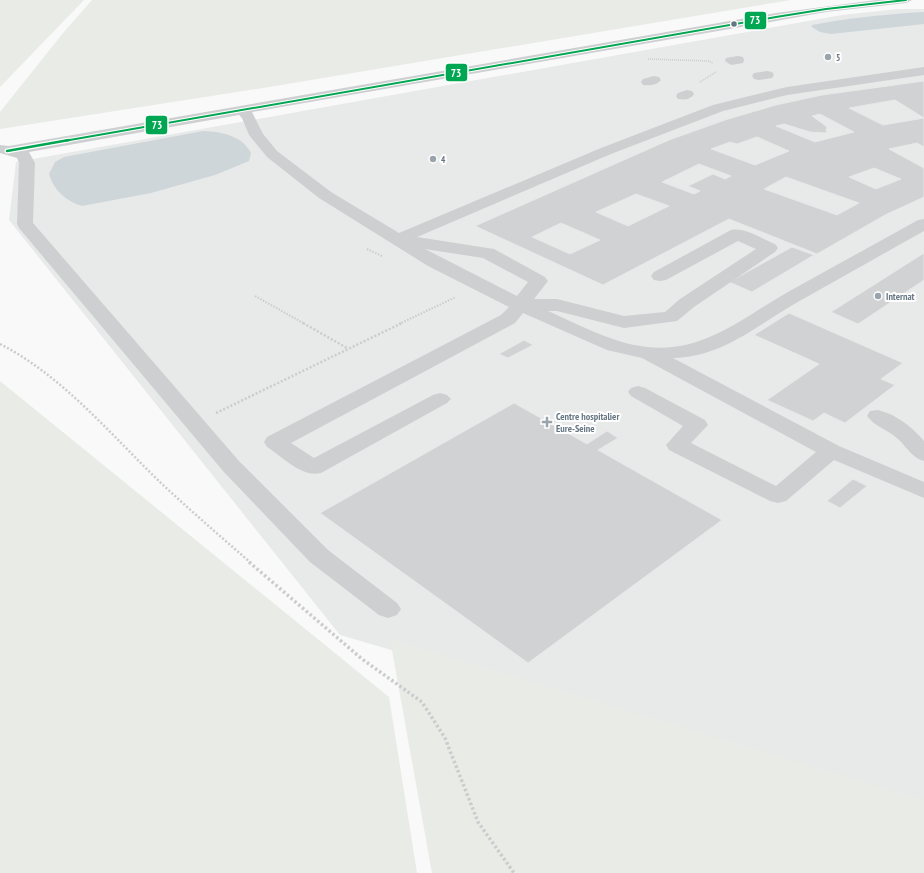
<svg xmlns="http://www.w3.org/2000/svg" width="924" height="873" font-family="'PT Sans Narrow',sans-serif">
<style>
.built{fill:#e8e9e9}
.green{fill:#e8ebe6}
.water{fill:#ced6d9}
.building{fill:#d0d2d3;stroke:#e8e8e8;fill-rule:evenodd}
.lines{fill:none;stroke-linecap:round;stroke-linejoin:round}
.path-far3{stroke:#cbcccd;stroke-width:1.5;stroke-dasharray:1 1;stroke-linecap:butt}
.path-far2{stroke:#cbcccd;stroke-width:2;stroke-dasharray:1.5 1.5;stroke-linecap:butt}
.path-far1{stroke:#cbcccd;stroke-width:2.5;stroke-dasharray:2 2;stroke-linecap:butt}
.path{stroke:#cbcccd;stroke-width:3.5;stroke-dasharray:2.5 2.5;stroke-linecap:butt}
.minor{fill:#cecfd0;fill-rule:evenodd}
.bus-1-far1-casing{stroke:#fff;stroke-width:4}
.bus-1-casing{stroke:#fff;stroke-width:5}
.bus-1-far1{stroke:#00a651;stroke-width:2}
.bus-1{stroke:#00a651;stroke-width:2.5}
.bus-dot{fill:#657683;stroke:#fff;stroke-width:1.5}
.poi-dot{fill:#99a4ac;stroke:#fff;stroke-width:1.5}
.labels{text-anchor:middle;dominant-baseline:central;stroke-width:4;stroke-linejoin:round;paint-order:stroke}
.far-poi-label{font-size:9px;font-weight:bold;fill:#657683;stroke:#fff;text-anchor:start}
.poi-label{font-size:10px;font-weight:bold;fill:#657683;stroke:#fff;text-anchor:start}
.line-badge{stroke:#fff;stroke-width:1.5}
.badge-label{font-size:11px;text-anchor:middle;font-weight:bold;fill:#fff}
</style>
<rect width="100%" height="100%" fill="#f9f9f9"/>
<path class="built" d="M 898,9 L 924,9 L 924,806 L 340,635 L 9,220 L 16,162 L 842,15 Z"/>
<g class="green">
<path d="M 0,0 L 84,0 L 0,87 Z"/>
<path d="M 92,0 L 791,0 L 263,88 L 0,129 L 0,112 L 63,33 Z"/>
<path d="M 0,381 L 389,697 L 417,873 L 0,873 Z"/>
<path d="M 390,639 L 924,800 L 924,873 L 432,873 Z"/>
</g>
<g class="water">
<path d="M 924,12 L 924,24 L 831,34 L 820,32 L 812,27 L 812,25 C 849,18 887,14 924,12 Z"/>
<path d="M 203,131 C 222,132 241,135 251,153 L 249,161 L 215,175 L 151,193 L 82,206 C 66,201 54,191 49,174 L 55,162 L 64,157 Z"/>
</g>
<g class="building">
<path d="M 924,81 L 924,147 L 917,143 L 889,149 L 924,168 L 924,197 L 885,215 L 817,254 L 729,219 L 603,285 L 475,226 L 669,140 L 728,119 L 776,105 L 822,95 ZM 895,100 L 924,118 L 883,125 L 849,108 ZM 820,114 L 854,132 L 815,142 L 776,126 L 784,124 L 810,132 L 825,133 L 828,131 L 826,131 L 827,128 L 826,126 L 812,116 ZM 757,137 L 789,151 L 755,165 L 711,149 L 730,142 L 737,144 ZM 699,164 L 731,176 L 725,179 L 713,174 L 688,186 L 700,191 L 694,194 L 662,182 ZM 874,168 L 901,179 L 876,189 L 849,177 ZM 786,177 L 859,203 L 837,215 L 764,189 ZM 636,194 L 669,206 L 628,226 L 596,212 ZM 561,223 L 600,240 L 570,254 L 532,237 Z"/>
<path d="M 792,247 L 814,255 L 752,292 L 729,282 Z"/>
<path d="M 924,253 L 924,280 L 858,324 L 831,312 Z"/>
<path d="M 789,313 L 903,363 L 881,379 L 895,385 L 845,423 L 824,413 L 813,421 L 767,400 L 819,364 L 754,335 Z"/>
<path d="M 524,340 L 533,345 L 508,358 L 499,354 Z"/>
<path d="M 514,403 L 587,444 L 607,431 L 618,438 L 598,450 L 722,520 L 528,663 L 320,513 Z"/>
<path d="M 853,479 L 867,486 L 840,508 L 827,501 Z"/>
</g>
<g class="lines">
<g class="path-far3">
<path d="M 648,59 L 709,61 L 713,63"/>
<path d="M 700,82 L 716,72"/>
</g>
<g class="path-far2">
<path d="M 367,249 L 382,256"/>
<path d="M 255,296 L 305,324"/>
<path d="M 399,324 L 456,297"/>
</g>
<g class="path-far1">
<path d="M 303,323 L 347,348"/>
<path d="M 0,344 C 63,376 112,436 162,484 C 191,511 221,537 251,563"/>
<path d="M 216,413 L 402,323"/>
</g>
<path class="path" d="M 249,562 L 362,659 L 422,702 L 445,738 L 478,822 L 514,873"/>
<g class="minor">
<path d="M 876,0 L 912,0 L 906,3 L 826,12 L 776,21 L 252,112 L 263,134 L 277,151 L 331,192 L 399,233 L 601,148 L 713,105 L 787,87 L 924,67 L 924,75 L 787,95 L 723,111 L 611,154 L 417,237 L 494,249 L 545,277 L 548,281 L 534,299 L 557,299 L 624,316 L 665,312 L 680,299 L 756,249 L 738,241 L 666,280 L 660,281 L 654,280 L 651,276 L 654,272 L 731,230 C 745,227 762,239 775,244 L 778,248 L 775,252 L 694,307 L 677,321 L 624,328 L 557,311 L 548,311 C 580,325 612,343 647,347 C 704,353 742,318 788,292 C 831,268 875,244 918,220 L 924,219 L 924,231 C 881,255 839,279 796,303 C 756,326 722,357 673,358 L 839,446 L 924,482 L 924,498 L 834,460 L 786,501 L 778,503 L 770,501 L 669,450 L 666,445 L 683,426 L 631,396 L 628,392 L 631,388 L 638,386 L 645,388 L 705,420 L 708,425 L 691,443 L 776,486 L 816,452 L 642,358 L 607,350 L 523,313 L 515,323 L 291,443 L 314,458 L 433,395 L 440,393 L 447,395 L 451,399 L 447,403 L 321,473 C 302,478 283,457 267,447 L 264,442 L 267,437 L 501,315 L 509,307 L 428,266 L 319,198 L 267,157 L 249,135 L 242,118 L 239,115 L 29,152 L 35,163 L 33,223 L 239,461 L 328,550 L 397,603 L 401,609 L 397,615 L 388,618 L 379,615 L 310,562 L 223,471 L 19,228 L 17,224 L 19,163 L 17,158 L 0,153 L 0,145 L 9,146 L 776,13 ZM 425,249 L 483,258 L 528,282 L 517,296 Z"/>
<path d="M 738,56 L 743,57 L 744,60 L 743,63 L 731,65 L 725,61 L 726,58 Z"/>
<path d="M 767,71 L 772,72 L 774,75 L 772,78 L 759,80 L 754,79 L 752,76 L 754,73 Z"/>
<path d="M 654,76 L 659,77 L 661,80 C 657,85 649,86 643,85 L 641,82 L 643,79 Z"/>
<path d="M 687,90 L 692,91 L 694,94 C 690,100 684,100 678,99 L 676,96 L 678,93 Z"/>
<path d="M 878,410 C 896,414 912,427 924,441 L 924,461 C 912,458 907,447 898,439 C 889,430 875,427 867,416 L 870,411 Z"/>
</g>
<g class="bus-1-far1-casing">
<path id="bus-1-far1" d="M 64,141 L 776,17 L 826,9 L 906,0"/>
</g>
<g class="bus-1-casing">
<path id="bus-1" d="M 7,151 L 69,140"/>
</g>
<use href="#bus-1-far1" class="bus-1-far1"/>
<use href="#bus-1" class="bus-1"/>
</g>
<circle class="bus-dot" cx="734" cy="24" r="3.5"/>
<g class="poi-dot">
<circle cx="828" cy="57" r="4"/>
<circle cx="433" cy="159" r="4"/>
<circle cx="878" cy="296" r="4"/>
<path d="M545 416h4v4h4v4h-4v4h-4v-4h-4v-4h4z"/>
</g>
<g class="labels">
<g class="far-poi-label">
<text x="836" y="57">5</text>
<text x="441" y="159">4</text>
</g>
<g class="poi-label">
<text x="886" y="296">Internat</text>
<text x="556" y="416">Centre hospitalier<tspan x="556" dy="12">Eure-Seine</tspan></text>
</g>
</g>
<g class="line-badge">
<rect x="744" y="11" width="23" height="19" rx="4" fill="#00a651"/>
<rect x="445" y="63" width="23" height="19" rx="4" fill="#00a651"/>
<rect x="145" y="115" width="23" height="20" rx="4" fill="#00a651"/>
</g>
<g class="badge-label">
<text x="755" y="24">73</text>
<text x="456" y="77">73</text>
<text x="157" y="129">73</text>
</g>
</svg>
